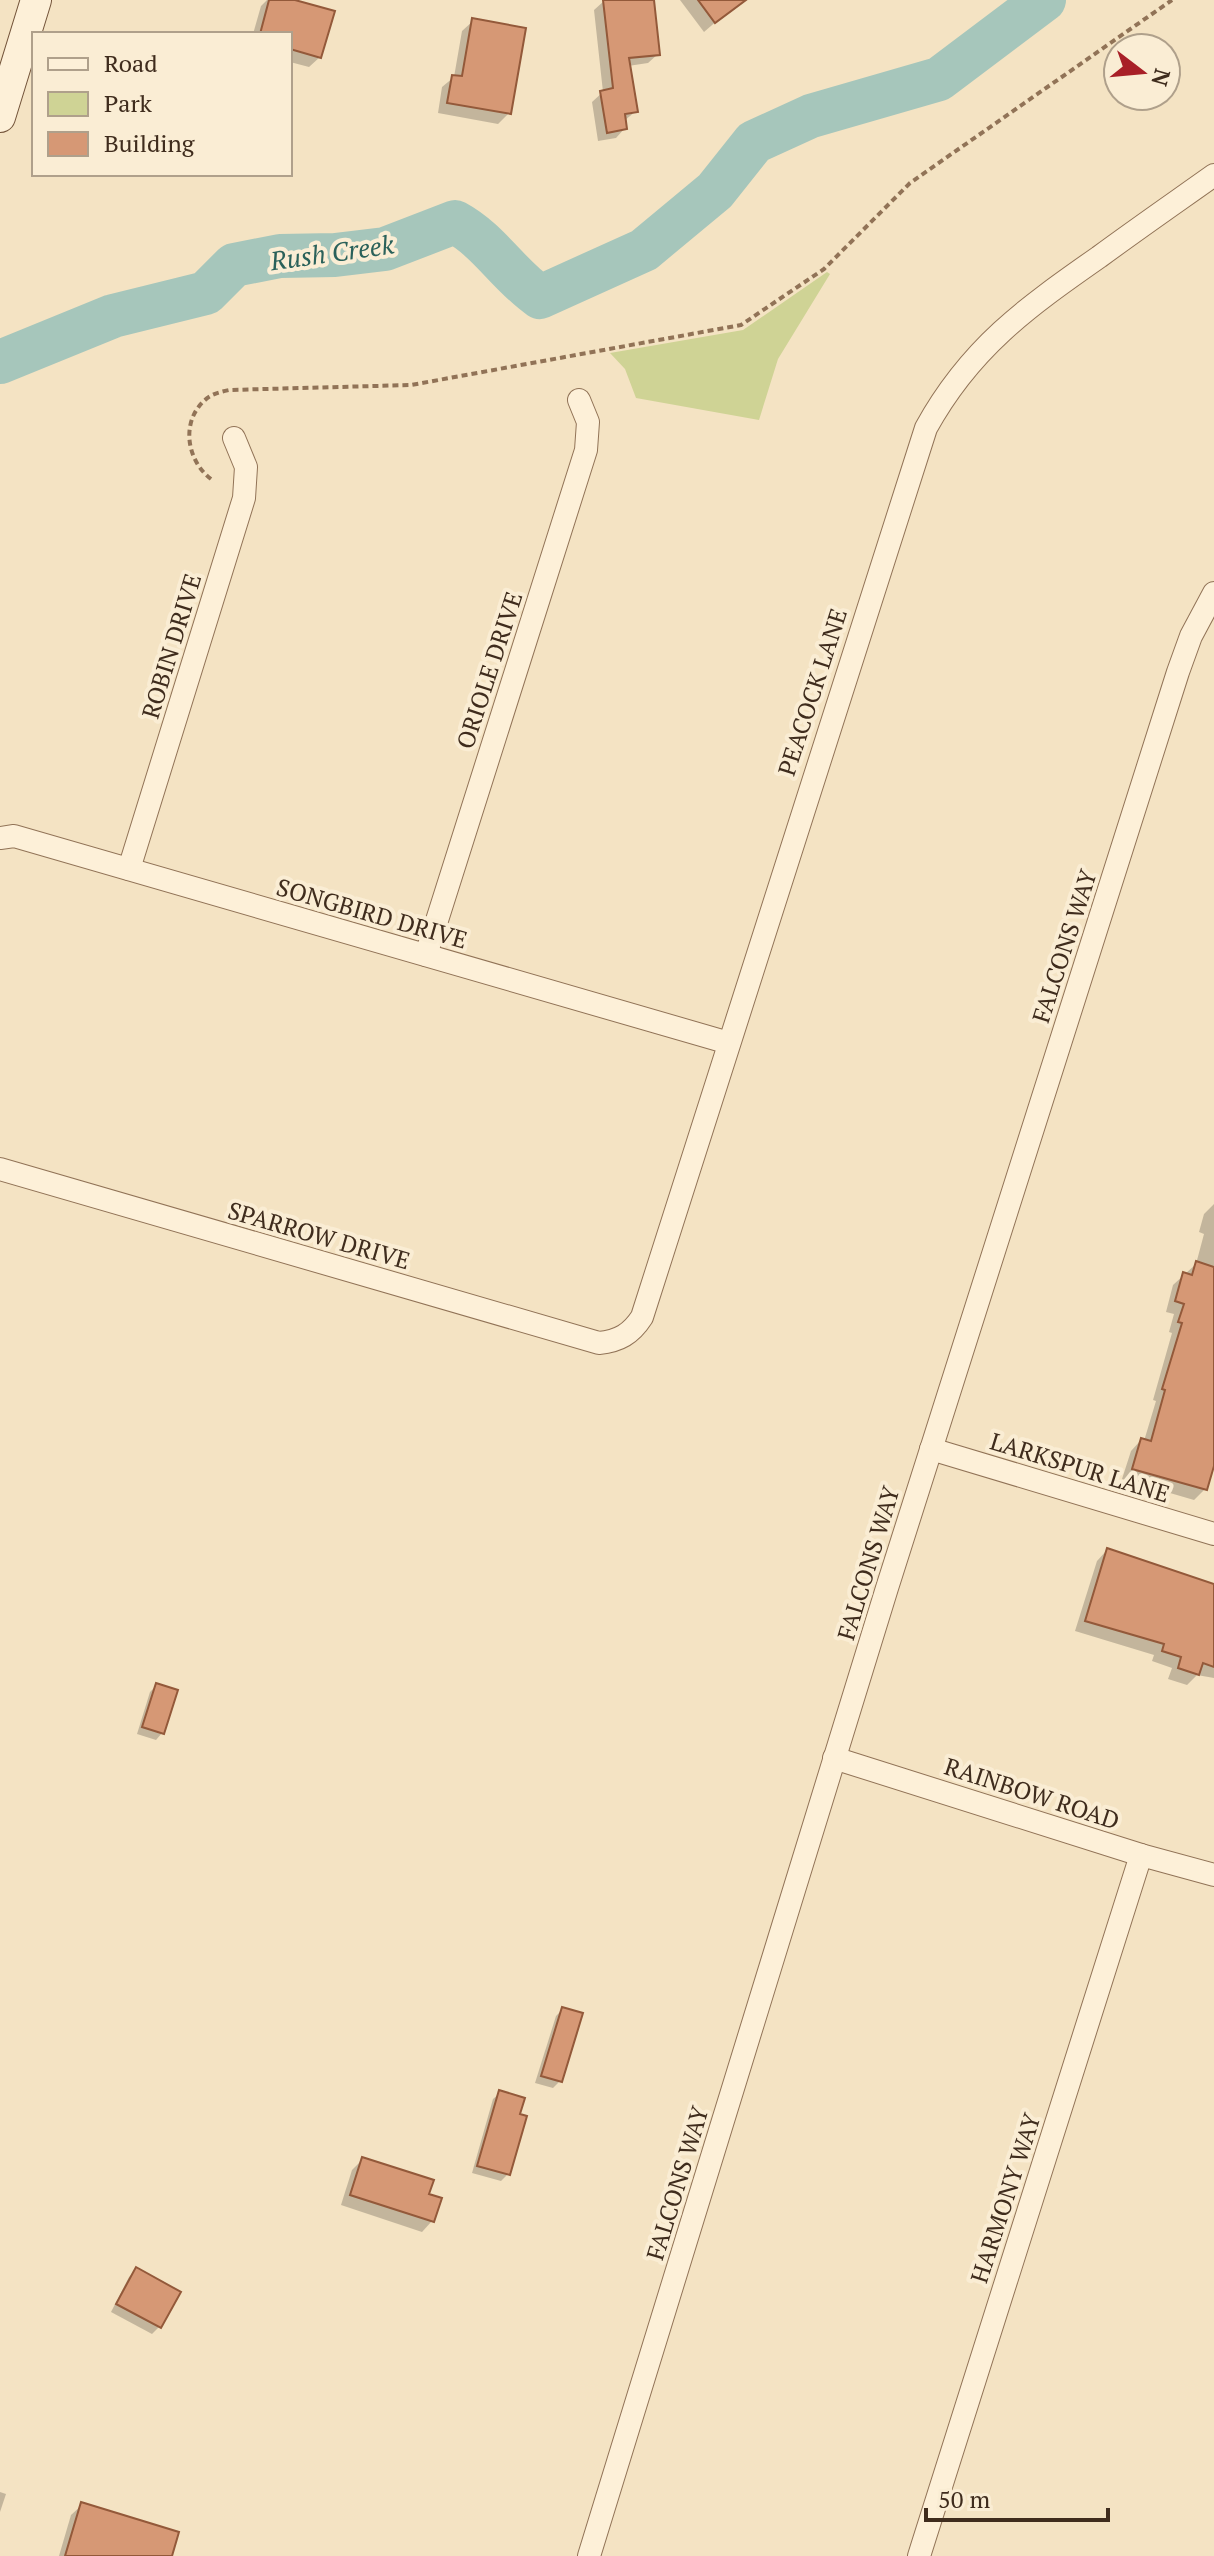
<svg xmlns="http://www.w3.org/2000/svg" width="1214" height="2556" font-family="'PT Serif',serif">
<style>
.green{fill:#cfd395}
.shadow{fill:#0003}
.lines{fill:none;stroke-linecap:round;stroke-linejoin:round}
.river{stroke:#a6c6bb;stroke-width:44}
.building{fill:#d69875;stroke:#93593a;stroke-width:2}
.minor-casing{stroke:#917357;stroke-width:24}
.secondary-casing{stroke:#73543a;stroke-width:32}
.path{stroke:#917357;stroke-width:4;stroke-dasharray:6 4;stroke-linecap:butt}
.minor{stroke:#fdf0d8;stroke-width:22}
.secondary{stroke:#fdf0d8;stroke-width:30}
.labels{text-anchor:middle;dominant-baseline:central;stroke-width:8;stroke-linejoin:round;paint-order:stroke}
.street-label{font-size:24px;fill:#3f2c1d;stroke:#faedd4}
.water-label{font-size:26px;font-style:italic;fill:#2a615a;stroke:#faedd4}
</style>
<rect width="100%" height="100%" fill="#f4e3c3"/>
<path class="green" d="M 827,272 L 830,274 L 778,359 L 759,420 L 636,398 L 625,369 L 610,353 L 743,330 Z"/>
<g class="shadow">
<path d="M 267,0 L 288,0 L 320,57 L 309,67 L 290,62 L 290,34 L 253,34 L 261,6 Z"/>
<path d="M 652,0 L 658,54 L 648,63 L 628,66 L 636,111 L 624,121 L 625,128 L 616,138 L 598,141 L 592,102 L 603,92 L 594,10 L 604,1 Z"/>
<path d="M 680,0 L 729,0 L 734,6 L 704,32 Z"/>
<path d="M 473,21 L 509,113 L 498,124 L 438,113 L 442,87 L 454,77 L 462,31 Z"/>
<path d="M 1214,1204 L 1214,1461 L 1205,1489 L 1194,1500 L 1122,1479 L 1131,1451 L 1141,1440 L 1144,1441 L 1156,1401 L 1153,1400 L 1172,1333 L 1169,1332 L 1174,1314 L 1166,1312 L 1173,1285 L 1196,1264 L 1204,1234 L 1199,1232 L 1204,1214 Z"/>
<path d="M 1107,1550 L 1214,1585 L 1214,1678 L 1197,1675 L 1187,1685 L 1168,1679 L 1172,1668 L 1152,1661 L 1154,1655 L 1075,1631 L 1097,1561 Z"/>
<path d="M 157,1685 L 162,1733 L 156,1740 L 137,1734 L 150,1692 Z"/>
<path d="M 563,2009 L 560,2081 L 553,2088 L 535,2083 L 556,2016 Z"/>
<path d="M 500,2093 L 508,2174 L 501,2181 L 472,2173 L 493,2099 Z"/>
<path d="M 363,2159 L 426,2196 L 432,2221 L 422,2232 L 341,2205 L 352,2170 Z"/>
<path d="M 136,2270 L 159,2327 L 152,2334 L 111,2312 L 129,2277 Z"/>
<path d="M 0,2492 L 6,2494 L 0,2512 Z"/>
<path d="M 82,2505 L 170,2556 L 59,2556 L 71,2515 Z"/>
</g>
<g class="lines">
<path class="river" d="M 0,362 L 113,316 L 206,293 L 234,265 L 280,256 L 335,255 L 385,249 L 455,222 C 490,241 508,275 540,297 L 644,250 L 715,191 L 754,142 L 811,116 L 939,79 L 1044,0"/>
</g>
<g class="building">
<path d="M 269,0 L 295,0 L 335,11 L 321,58 L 290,49 L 290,34 L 260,34 Z"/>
<path d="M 603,0 L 654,0 L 660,55 L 629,58 L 638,112 L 625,114 L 627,129 L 607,133 L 600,91 L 613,88 Z"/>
<path d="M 698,0 L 746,0 L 715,23 Z"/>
<path d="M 472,18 L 526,28 L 511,114 L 447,103 L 452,75 L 462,76 Z"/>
<path d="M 1196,1261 L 1214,1267 L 1214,1466 L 1207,1490 L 1132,1469 L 1141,1438 L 1151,1441 L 1165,1390 L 1162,1389 L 1182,1323 L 1178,1322 L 1184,1304 L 1175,1301 L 1183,1272 L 1192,1275 Z"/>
<path d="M 1107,1548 L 1214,1584 L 1214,1667 L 1203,1663 L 1199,1675 L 1178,1668 L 1181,1657 L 1162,1651 L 1164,1644 L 1085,1621 Z"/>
<path d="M 156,1683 L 178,1690 L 164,1734 L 142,1727 Z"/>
<path d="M 562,2007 L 583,2013 L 562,2082 L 541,2076 Z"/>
<path d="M 499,2090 L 525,2098 L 520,2114 L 527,2116 L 510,2175 L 477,2166 Z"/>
<path d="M 362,2157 L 434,2180 L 429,2194 L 442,2198 L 434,2222 L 350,2195 Z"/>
<path d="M 136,2267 L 181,2292 L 161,2328 L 116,2304 Z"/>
<path d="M 81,2502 L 179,2532 L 172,2556 L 65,2556 Z"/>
</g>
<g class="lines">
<g class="minor-casing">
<g id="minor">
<path d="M 0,838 L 14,836 L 729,1043"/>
<path d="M 129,869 L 244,498 L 246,467 L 234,438"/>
<path d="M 426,955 L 586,450 L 588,422 L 579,400"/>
<path d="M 0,1169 L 599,1343 C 619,1341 631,1334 642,1317 L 926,428 C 970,348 1026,308 1099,257 C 1137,229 1176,202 1214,175"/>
<path d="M 931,1449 L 1214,1534"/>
<path d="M 834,1758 L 1141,1855 L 1214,1875"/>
<path d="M 589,2556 L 887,1588 L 1178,672 L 1191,636 L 1214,593"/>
<path d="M 919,2556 L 1141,1855"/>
</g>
</g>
<g class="secondary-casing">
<path id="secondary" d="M 0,117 L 36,0"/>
</g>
<path class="path" d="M 211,479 C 187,461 180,422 205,400 C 211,394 220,392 229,390 L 411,385 L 741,325 L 824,269 L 910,183 L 1172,0"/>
<use href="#minor" class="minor"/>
<use href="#secondary" class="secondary"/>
</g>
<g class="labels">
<g class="street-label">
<text transform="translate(171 646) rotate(-73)">ROBIN DRIVE</text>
<text transform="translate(489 670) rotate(-72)">ORIOLE DRIVE</text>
<text transform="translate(812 692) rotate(-72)">PEACOCK LANE</text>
<text transform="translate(372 913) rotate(16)">SONGBIRD DRIVE</text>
<text transform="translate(1064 946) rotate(-72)">FALCONS WAY</text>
<text transform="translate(319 1235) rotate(16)">SPARROW DRIVE</text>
<text transform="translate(1080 1467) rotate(17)">LARKSPUR LANE</text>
<text transform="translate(868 1563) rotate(-73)">FALCONS WAY</text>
<text transform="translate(1032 1793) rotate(18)">RAINBOW ROAD</text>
<text transform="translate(677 2183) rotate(-73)">FALCONS WAY</text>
<text transform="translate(1005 2198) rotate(-72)">HARMONY WAY</text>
</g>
<g class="water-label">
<text transform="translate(332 252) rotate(-8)">Rush Creek</text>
</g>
</g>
<rect x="32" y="32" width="260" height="144" fill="#faedd4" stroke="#afa08b" stroke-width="2"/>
<rect x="48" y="58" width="40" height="12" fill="#fdf0d8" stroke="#afa08b" stroke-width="2"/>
<text x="104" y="72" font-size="24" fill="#3f2c1d">Road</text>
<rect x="48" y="92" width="40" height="24" fill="#cfd395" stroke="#afa08b" stroke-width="2"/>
<text x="104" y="112" font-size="24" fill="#3f2c1d">Park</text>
<rect x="48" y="132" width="40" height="24" fill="#d69875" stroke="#afa08b" stroke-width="2"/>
<text x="104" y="152" font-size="24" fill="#3f2c1d">Building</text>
<g transform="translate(1142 72) rotate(106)"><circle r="38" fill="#faedd4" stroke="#afa08b" stroke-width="2"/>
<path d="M0-6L14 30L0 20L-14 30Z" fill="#a81f27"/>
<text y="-12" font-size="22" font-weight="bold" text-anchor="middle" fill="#3f2c1d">N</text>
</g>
<path d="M926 2508v12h182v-12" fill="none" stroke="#3f2c1d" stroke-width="4"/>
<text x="938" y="2508" font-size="24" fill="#3f2c1d" stroke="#faedd4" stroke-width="6" paint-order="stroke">50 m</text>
</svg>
